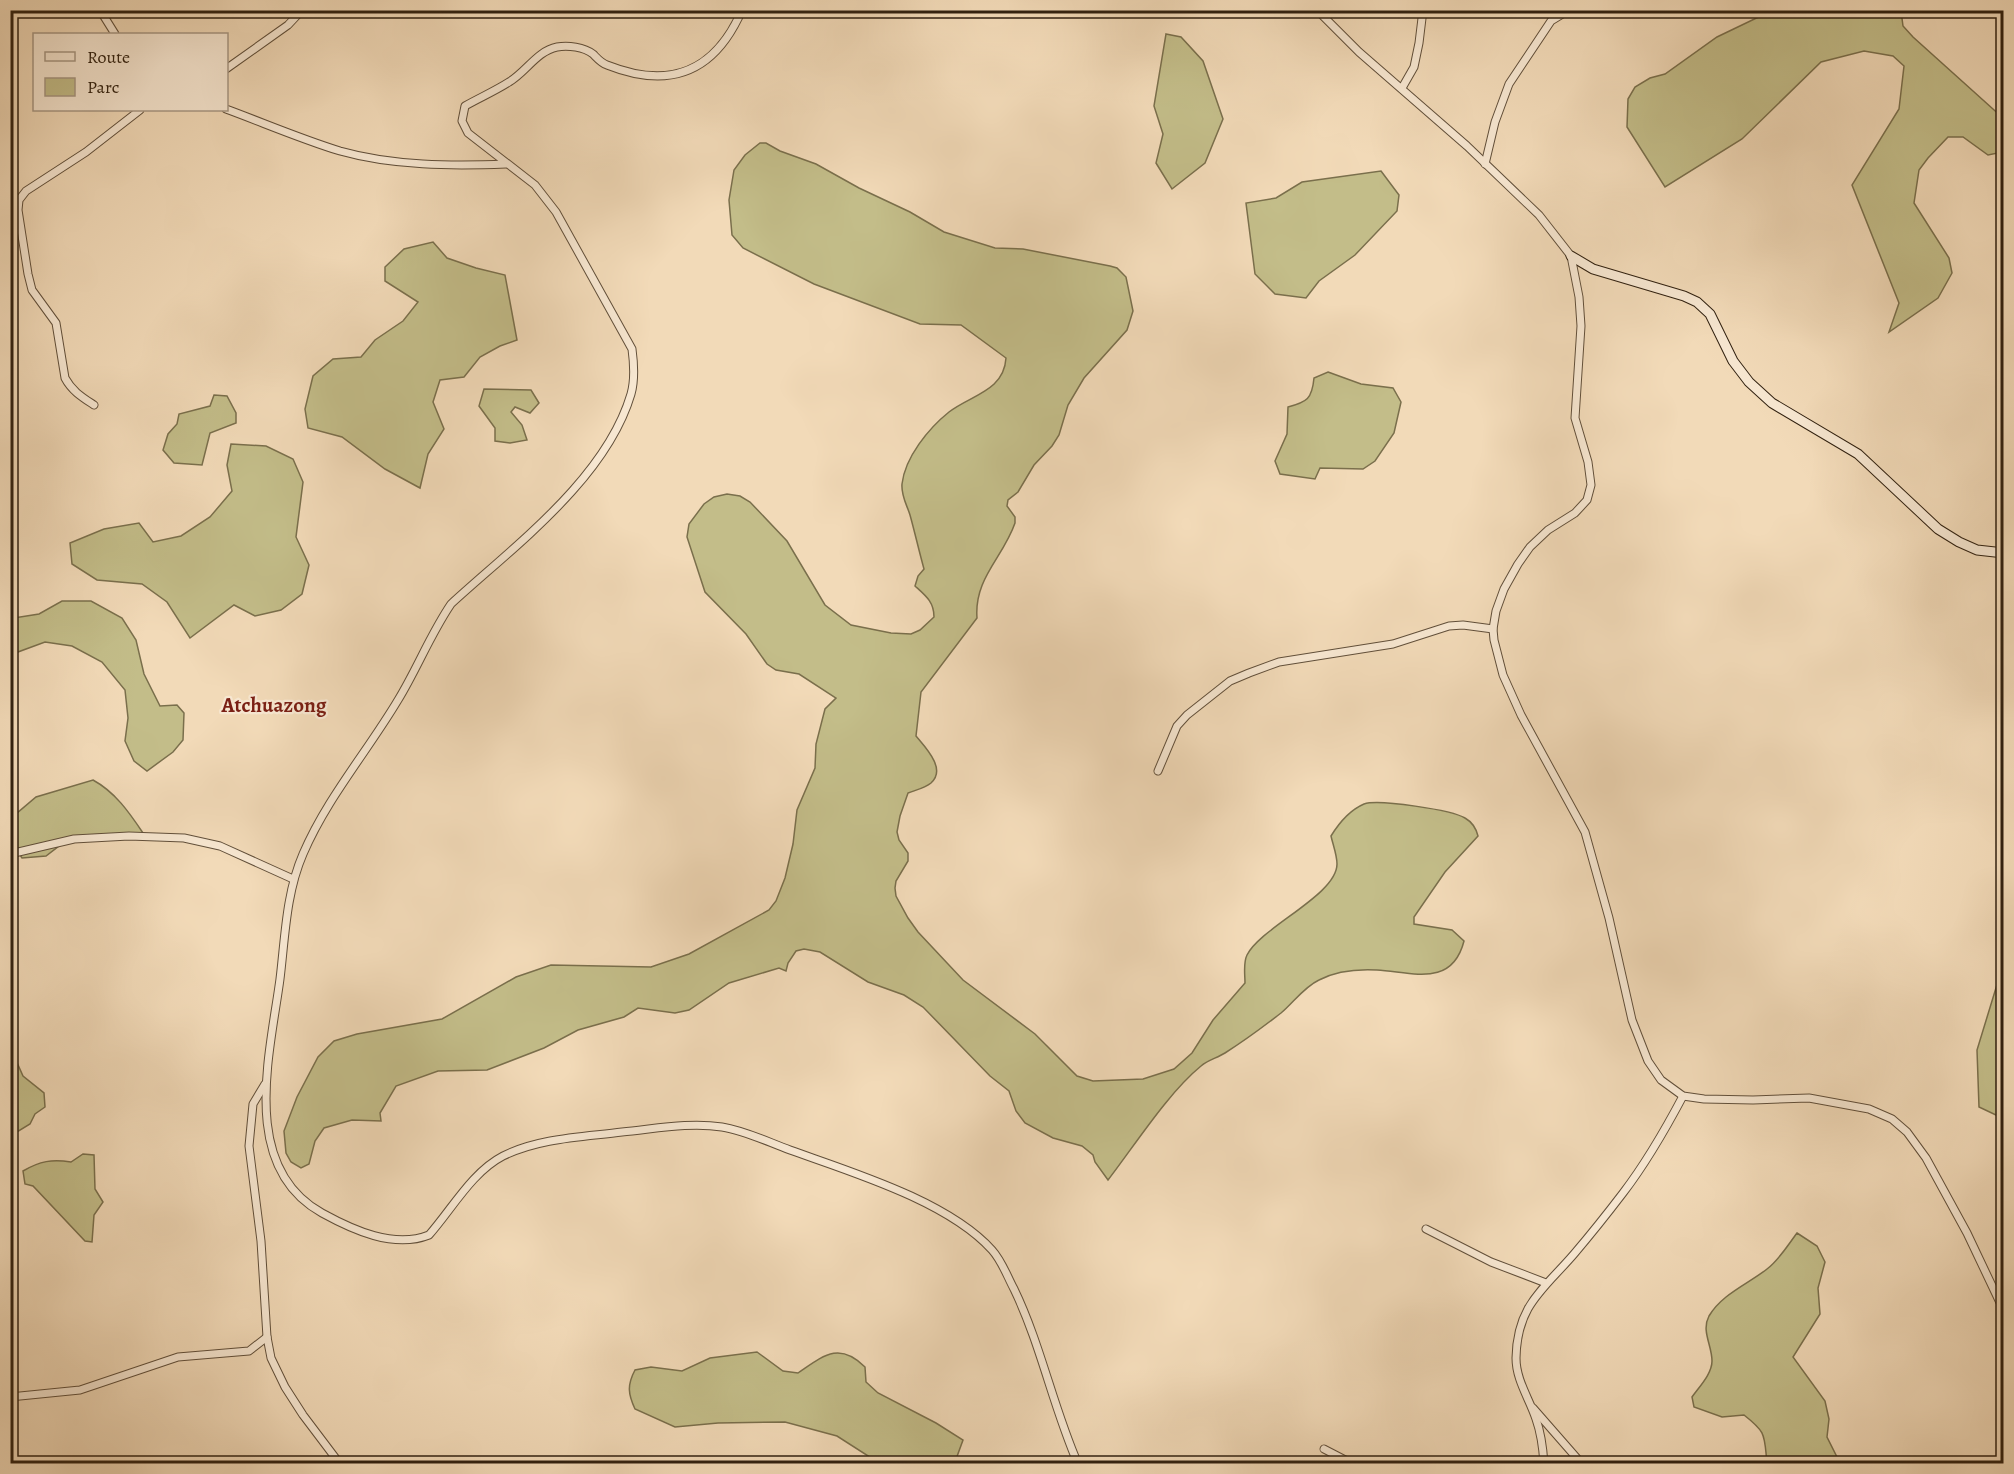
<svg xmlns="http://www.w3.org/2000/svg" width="2014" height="1474" font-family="Alegreya,serif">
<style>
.green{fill:#c3bd89;stroke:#7a6f4c;stroke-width:1.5}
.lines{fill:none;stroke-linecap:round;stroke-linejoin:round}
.street-casing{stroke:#614f3a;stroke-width:9}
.secondary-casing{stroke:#312110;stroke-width:11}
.street{stroke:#f7e7d1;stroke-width:7}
.secondary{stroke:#f7e7d1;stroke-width:9}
.labels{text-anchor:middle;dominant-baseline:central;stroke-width:4.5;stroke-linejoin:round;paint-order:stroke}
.quarter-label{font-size:21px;font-weight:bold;fill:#7a1f14;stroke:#f7e7d1}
</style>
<rect width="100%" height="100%" fill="#f2dab8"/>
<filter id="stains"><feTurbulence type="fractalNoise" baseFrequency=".00333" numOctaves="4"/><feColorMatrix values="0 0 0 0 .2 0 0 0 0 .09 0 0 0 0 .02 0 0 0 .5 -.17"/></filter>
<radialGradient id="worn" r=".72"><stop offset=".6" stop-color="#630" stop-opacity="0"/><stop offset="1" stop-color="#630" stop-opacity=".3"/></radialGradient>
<g class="green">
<path d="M 1771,11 L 1901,11 L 1903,26 L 1913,37 L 2003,118 L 2003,152 L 1988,155 L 1963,137 L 1948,137 L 1928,158 L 1919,170 L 1914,203 L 1949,258 L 1952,273 L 1938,298 L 1889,332 L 1899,303 L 1852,185 L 1899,109 L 1904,66 L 1893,56 L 1864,51 L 1821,62 L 1742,139 L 1665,187 L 1627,127 L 1628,99 L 1635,87 L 1650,78 L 1665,74 L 1717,37 Z"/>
<path d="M 1166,34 L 1181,37 L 1203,61 L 1223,119 L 1205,163 L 1172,189 L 1156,163 L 1163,134 L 1154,106 Z"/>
<path d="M 760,143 L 766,143 L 780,151 L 816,164 L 859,188 L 910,212 L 944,232 L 995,248 L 1023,249 L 1110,266 L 1117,268 L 1126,277 L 1133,311 L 1127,330 L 1084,378 L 1068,405 L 1059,435 L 1052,446 L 1034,465 L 1018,492 L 1008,500 L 1007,506 L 1015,517 L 1015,523 C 1003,558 974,578 977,618 L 921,692 L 916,736 C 925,747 947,769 931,783 C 925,788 916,790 908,793 L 900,816 L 897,832 L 899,840 L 908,853 L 908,861 L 896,881 L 895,888 L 896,896 L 908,918 L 918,932 L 963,980 L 1035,1034 L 1077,1076 L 1093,1081 L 1143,1079 L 1174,1069 L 1192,1053 L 1213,1020 L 1245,983 C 1245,974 1243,963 1247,955 C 1261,927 1337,895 1337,864 C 1337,855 1333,845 1331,836 C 1339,823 1350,810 1364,804 C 1379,799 1452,810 1465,818 C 1472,822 1476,828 1478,836 L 1445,872 L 1414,917 L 1414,924 L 1452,930 L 1464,941 C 1452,988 1412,972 1377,970 C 1358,969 1336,971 1319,980 C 1304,987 1293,1003 1281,1013 C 1263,1027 1244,1041 1225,1053 C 1217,1058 1208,1060 1201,1066 C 1168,1093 1135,1145 1108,1180 L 1095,1162 L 1093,1155 L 1082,1146 L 1053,1138 L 1025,1123 L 1016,1111 L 1009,1091 L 990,1076 L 923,1007 L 904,995 L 868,982 L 820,952 L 804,949 L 796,951 L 788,963 L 786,971 L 779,968 L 729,983 L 689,1010 L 675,1013 L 638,1008 L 624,1017 L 578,1030 L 544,1048 L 487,1070 L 438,1071 L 396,1086 L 380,1113 L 381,1121 L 352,1120 L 324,1128 L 315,1141 L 309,1164 L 301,1168 L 291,1162 L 286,1153 L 284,1131 L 297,1097 L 318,1057 L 334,1041 L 357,1034 L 442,1019 L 516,977 L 551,965 L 651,967 L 689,954 L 769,910 L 776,901 L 785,878 L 793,844 L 797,810 L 815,768 L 816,744 L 825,709 L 836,698 L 799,674 L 776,670 L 767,664 L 746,634 L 705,592 L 687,537 L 689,524 L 704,504 L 714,497 L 727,494 L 740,496 L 750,502 L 787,541 L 825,605 L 851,625 L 891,633 L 911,634 L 920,630 L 934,617 C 934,602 926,596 915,586 L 918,576 L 924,569 C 919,551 915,533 910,515 C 907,505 901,496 902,484 C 905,457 929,428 949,412 C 971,395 1004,391 1006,358 L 961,325 L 920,324 L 814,284 L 743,248 L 732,235 L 729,200 L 734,170 L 745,155 Z"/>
<path d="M 1381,171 L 1399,195 L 1397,211 L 1355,255 L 1319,281 L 1306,298 L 1275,294 L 1255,274 L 1246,203 L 1276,198 L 1302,182 Z"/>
<path d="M 433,242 L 447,258 L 476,268 L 505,275 L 517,340 L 500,346 L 480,357 L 464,377 L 440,380 L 433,402 L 444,429 L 428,454 L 420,488 L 385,469 L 342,437 L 308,428 L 305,409 L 313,376 L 333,359 L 361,357 L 375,340 L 403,321 L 418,302 L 385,281 L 385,267 L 404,249 Z"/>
<path d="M 1328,372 L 1361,384 L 1393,388 L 1401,402 L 1394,433 L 1375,461 L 1363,469 L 1320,468 L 1315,479 L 1280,474 L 1275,461 L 1287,434 L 1288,407 C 1307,402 1312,399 1314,378 Z"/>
<path d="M 484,389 L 531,390 L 539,403 L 530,413 L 515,407 L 511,412 L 522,425 L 527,440 L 510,443 L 495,441 L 495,428 L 479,406 Z"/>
<path d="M 214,395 L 227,396 L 236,413 L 236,423 L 210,433 L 202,465 L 174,463 L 163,450 L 168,434 L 177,424 L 179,414 L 210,406 Z"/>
<path d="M 231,444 L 266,446 L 293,459 L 303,482 L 296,537 L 309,565 L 302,594 L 281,610 L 255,616 L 234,605 L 190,638 L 167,602 L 142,584 L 97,580 L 72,564 L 70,543 L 104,529 L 139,523 L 153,542 L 181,536 L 210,517 L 232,491 L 227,465 Z"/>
<path d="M 62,601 L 91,601 L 122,618 L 136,640 L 144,674 L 160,706 L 177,705 L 184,713 L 183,740 L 173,752 L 147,771 L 134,761 L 125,741 L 128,718 L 125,690 L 102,662 L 72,646 L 45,642 L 18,652 L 11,659 L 11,614 L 14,618 L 39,614 Z"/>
<path d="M 93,780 C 115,792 129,812 143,833 L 87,835 L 67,840 L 46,856 L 22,858 L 12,843 L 16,814 L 36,797 Z"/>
<path d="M 2003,965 L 2004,1116 L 1998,1116 L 1979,1107 L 1977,1050 Z"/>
<path d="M 11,1049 L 23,1076 L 44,1093 L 45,1107 L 35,1114 L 30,1124 L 17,1132 L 11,1120 Z"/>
<path d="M 83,1154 L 94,1155 L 95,1189 L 103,1202 L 94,1215 L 92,1242 L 85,1241 L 33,1186 L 25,1184 L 23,1171 C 40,1161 52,1159 71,1162 Z"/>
<path d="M 1797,1233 L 1817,1246 L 1825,1262 L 1818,1288 L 1820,1314 L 1793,1357 L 1825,1401 L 1829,1419 L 1827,1437 L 1840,1463 L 1767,1463 C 1764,1435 1767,1433 1744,1415 L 1722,1417 L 1694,1407 L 1692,1397 C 1699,1387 1712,1374 1712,1361 C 1712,1345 1701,1331 1709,1316 C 1722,1294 1748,1284 1767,1269 C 1779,1260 1788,1245 1797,1233 Z"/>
<path d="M 757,1352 L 783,1371 L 798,1373 C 823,1356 839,1341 865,1367 L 866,1382 L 878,1393 L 936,1423 L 963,1440 L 955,1462 L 957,1463 L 879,1463 L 837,1436 L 785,1422 L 718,1423 L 675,1427 L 635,1409 C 628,1394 627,1385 635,1370 L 651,1367 L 682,1371 L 710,1358 Z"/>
</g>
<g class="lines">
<g class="street-casing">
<g id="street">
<path d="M 100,10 L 115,34"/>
<path d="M 742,10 C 715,72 670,90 607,65 C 601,63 597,58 593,54 C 584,47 568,45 557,47 C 537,51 526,72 509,82 C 495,91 479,98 465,106 L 462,121 L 468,133 L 535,185 L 556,212 L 632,349 C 634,364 635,380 631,394 C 606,479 513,547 451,604 C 430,635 417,669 398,700 C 367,752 327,798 303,854 C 286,893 285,938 280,979 C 270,1054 239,1167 322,1213 C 353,1230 394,1249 429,1235 C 452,1209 472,1172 503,1156 C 539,1138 583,1137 622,1132 C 655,1129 689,1122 722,1127 C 746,1131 768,1142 790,1150 C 851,1172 948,1201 992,1250 C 1002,1261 1007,1276 1014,1289 C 1041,1345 1053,1407 1078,1464"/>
<path d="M 1317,10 L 1359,52 L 1467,146 L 1539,215 L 1571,256 L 1579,297 L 1581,326 L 1575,418 L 1588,462 L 1591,485 L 1587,500 L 1575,513 L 1548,530 L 1530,547 L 1518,564 L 1504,589 L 1496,611 L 1493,629 L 1494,640 L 1503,675 L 1521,715 L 1585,832 L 1609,918 L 1632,1020 L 1648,1061 L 1661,1080 L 1683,1096 L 1704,1099 L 1753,1100 L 1809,1098 L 1869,1109 L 1892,1119 L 1907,1132 L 1926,1158 L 1967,1233 L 2004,1311"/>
<path d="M 226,69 L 288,25 L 302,10"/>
<path d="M 1402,88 L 1414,67 L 1419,43 L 1423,10"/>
<path d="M 226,109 C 264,123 301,139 340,151 C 393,166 452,166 506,164"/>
<path d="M 1485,164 L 1495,122 L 1509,84 L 1551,21 L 1569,10"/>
<path d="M 94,405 C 82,397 72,391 65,378 L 56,323 L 32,290 L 28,274 L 18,210 L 19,200 L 26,191 L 86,152 L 140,110"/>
<path d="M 1158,771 L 1177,726 L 1187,715 L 1230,681 L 1249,673 L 1279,662 L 1393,644 L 1449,626 L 1463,625 L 1493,629"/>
<path d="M 10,854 L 74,839 L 129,836 L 184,838 L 220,846 L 293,879"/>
<path d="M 265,1084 L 253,1104 L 249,1146 L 261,1241 L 267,1337 L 271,1358 L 285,1387 L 303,1415 L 340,1464"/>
<path d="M 1426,1229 L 1491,1262 L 1546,1283"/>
<path d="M 10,1397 L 80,1390 L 178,1357 L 249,1351 L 267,1337"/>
<path d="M 1533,1408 L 1582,1464"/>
<path d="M 1324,1449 L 1353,1464"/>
<path d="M 1544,1464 C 1543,1448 1541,1433 1536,1419 C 1529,1398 1516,1380 1516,1358 C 1517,1305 1543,1290 1574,1254 C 1591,1234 1607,1214 1623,1193 C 1646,1163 1665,1130 1683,1096"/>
</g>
</g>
<g class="secondary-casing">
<path id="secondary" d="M 1571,256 L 1593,269 L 1684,296 L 1697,302 L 1710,314 L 1733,361 L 1749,382 L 1772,403 L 1858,454 L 1938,529 L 1959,542 L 1977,550 L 2004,553"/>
</g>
<use href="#street" class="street"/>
<use href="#secondary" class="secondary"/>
</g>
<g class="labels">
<g class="quarter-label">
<text x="274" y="705">Atchuazong</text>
</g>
</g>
<rect width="2014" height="1474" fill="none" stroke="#f2dab8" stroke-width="36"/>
<rect x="12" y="12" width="1990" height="1450" fill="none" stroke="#312110" stroke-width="3"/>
<rect x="18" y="18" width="1978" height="1438" fill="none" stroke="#312110" stroke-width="1.5"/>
<rect x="33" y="33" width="195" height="78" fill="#f7e7d1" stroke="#a89884" stroke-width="1.5"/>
<rect x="45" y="52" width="30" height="9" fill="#f7e7d1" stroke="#a89884" stroke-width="1.5"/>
<text x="87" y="63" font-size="18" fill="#312110">Route</text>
<rect x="45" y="78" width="30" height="18" fill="#c3bd89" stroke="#a89884" stroke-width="1.5"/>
<text x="87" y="93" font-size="18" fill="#312110">Parc</text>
<rect width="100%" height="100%" filter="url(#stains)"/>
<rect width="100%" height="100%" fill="url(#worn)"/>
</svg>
